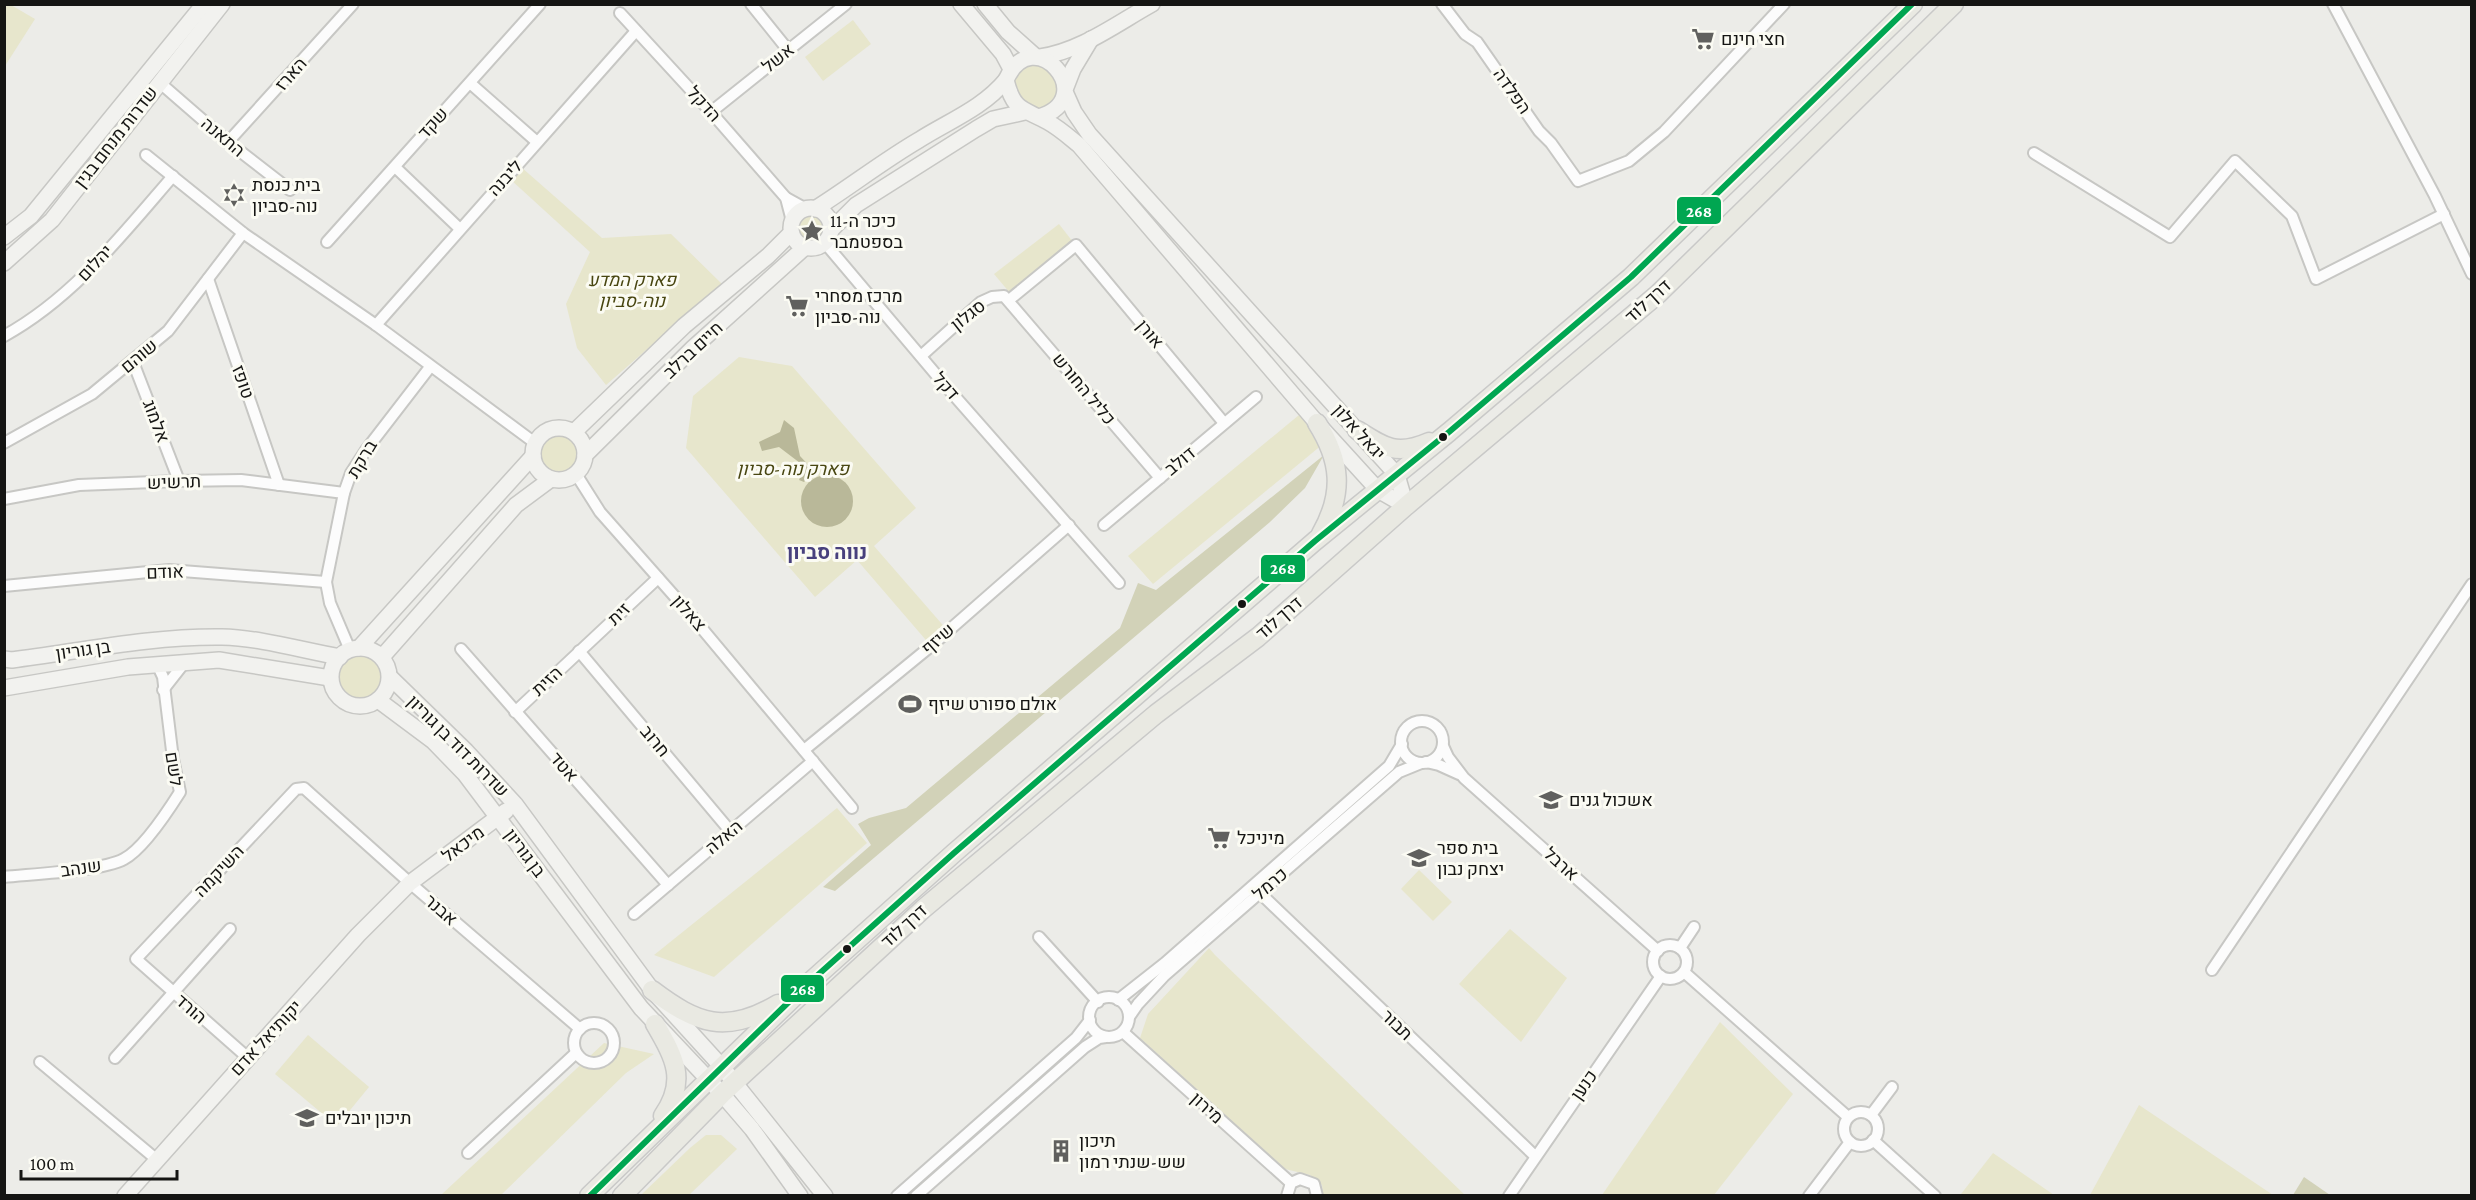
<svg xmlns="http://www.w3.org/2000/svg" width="2476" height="1200" font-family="'Crimson Pro',Heebo,serif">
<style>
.green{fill:#e7e6cc}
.forest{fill:#d2d2b8}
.water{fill:#b9b899}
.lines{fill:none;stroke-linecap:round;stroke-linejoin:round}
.street-casing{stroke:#c7c7c4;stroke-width:14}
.secondary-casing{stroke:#c7c7c4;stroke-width:18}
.primary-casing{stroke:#c9c9c8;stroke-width:21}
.street{stroke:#fcfcfc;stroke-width:10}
.secondary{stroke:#f2f2ef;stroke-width:15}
.primary{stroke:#e9e9e2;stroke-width:18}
.bus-1-casing{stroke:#fbfbf3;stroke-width:10}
.bus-1{stroke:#00a651;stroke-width:6}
.bus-dot{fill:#151513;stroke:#fbfbf3;stroke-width:2}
.labels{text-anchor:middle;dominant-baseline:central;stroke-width:6;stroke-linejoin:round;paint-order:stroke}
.poi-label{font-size:18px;fill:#151513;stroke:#fbfbf3;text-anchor:start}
.street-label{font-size:18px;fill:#151513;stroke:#fbfbf3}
.park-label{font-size:18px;font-style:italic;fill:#484611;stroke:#fbfbf3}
.neighbourhood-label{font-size:20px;font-weight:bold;fill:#48407d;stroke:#fbfbf3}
.line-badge{stroke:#fbfbf3;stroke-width:2}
.badge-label{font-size:16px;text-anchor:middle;font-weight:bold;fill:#fff}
</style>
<rect width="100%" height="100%" fill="#ecece8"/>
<g class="green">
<path d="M 5,4 L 11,5 L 35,19 L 5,66 Z"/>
<path d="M 853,20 L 871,44 L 823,81 L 805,57 Z"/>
<path d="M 1035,57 L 1065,88 L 1038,116 L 1013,99 L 1012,69 Z"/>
<path d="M 521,167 L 602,238 L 671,234 L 722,284 L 606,385 L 577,348 L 566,304 L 590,252 L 510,179 Z"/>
<circle cx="811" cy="229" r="19"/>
<path d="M 1059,224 L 1073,242 L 1010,293 L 994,274 Z"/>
<path d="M 739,357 L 792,366 L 916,508 L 874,546 L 948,631 L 931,646 L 857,560 L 815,597 L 686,448 L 693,396 Z"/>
<path d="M 1299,415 L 1323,444 L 1153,584 L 1128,556 Z"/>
<circle cx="559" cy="454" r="25"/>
<circle cx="360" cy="677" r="28"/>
<path d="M 837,808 L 867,843 L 714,977 L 654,955 Z"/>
<path d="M 1419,870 L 1452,902 L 1433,921 L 1401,889 Z"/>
<path d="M 1510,929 L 1567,978 L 1521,1042 L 1459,984 Z"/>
<path d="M 1209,948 L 1215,955 L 1465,1195 L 1323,1195 L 1322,1185 L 1310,1175 L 1285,1169 L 1140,1038 L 1148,1014 Z"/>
<path d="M 1720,1022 L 1793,1094 L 1714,1195 L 1602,1195 Z"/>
<path d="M 308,1035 L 369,1087 L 337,1126 L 275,1074 Z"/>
<path d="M 604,1043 L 654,1054 L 626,1073 L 501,1195 L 441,1195 Z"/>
<path d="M 2139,1105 L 2273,1195 L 2090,1195 Z"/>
<path d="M 706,1135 L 721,1135 L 737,1149 L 689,1195 L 641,1195 L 690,1148 Z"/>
<path d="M 1993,1153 L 2054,1195 L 1962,1195 L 1961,1194 Z"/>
</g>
<g class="forest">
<path d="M 1324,455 L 1305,488 L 1270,522 L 835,891 L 823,887 L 871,845 L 858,824 L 869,818 L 906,808 L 1120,628 L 1138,583 L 1156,590 Z"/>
<path d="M 2304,1177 L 2330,1195 L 2293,1195 Z"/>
</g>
<g class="water">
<path d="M 784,420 L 794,428 L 800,456 L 814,471 L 804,482 L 799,480 L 803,471 L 800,463 L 779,447 L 762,451 L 759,442 L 780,432 Z"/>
<circle cx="827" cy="501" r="26"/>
</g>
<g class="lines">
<g class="street-casing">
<g id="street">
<path d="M 751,4 L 788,50"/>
<path d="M 1442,4 L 1465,34 L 1477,42 L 1539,131 L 1551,143 L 1578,181 L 1629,161 L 1664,132 L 1784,4"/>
<path d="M 2333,4 L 2435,196 L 2472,274"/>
<path d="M 620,13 L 711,112 L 786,198 L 792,221"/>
<path d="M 159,82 L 228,142 L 290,190"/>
<path d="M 470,83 L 537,142"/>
<path d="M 711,112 L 846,4"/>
<path d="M 228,142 L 353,4"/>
<path d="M 2034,153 L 2170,237 L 2235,161 L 2292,216 L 2316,279 L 2444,214"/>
<path d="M 146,155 L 243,233 L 376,325 L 535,443"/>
<path d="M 395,167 L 460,229"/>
<path d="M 786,198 L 806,209"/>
<path d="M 327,242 L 540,4"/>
<path d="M 825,243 L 944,384 L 1119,583"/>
<path d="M 208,279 L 279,485"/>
<path d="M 1009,300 L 1076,245 L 1224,423"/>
<path d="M 376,325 L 636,31"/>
<path d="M 4,336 C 73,298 122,235 173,176"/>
<path d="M 921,356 L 981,302 L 992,297 L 1004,296 L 1160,478"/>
<path d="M 133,362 L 179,481"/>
<path d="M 4,443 L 92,394 L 168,331 L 243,233"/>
<path d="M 576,474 L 600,512 L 684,607 L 852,808"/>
<path d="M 4,499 L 79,485 L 179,481 L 241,480 L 344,493"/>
<path d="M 1104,525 L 1256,397"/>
<path d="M 4,586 L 169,570 L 326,582"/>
<path d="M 461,649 L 668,885"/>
<path d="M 350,650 L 330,603 L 326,582 L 344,493 L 351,473 L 366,450 L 430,367"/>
<path d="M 579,651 L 731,832"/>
<path d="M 163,690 L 185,662"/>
<path d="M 515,712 L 658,578"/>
<circle cx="1422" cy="742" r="21"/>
<path d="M 1443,746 L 1448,757 L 1464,778 L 1658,951"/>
<path d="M 804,750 L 931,646 L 1069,525"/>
<path d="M 1426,762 L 1439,765 L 1459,774"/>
<path d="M 4,877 C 32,874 102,871 124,859 C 143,849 168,811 180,792 L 173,759 L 163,677 L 157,664"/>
<path d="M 1260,893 L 1535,1156"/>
<path d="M 634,914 L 813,761"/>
<path d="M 1039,937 L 1098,1002"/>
<circle cx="1670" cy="962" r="17"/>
<path d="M 1680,948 L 1694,927"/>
<path d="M 2212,970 L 2472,584"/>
<path d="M 1684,972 L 1848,1117"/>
<circle cx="1109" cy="1017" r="20"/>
<path d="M 1118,1000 L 1165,963 L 1389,766 L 1402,744"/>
<path d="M 1129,1017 L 1138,1004 L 1164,976 L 1399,772 L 1421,763"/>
<circle cx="594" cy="1043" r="20"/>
<path d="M 1123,1032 L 1291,1183"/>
<path d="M 247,1057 L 136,959 L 296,789 L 304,788 L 410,883 L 580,1029"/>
<path d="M 115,1058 L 230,929"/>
<path d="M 40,1062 L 156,1159"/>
<circle cx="1861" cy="1129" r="17"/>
<path d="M 1871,1115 L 1892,1087"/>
<path d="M 1873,1140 L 1935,1196"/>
<path d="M 468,1153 L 576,1053"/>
<path d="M 897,1196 L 1076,1038 L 1090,1020"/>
<path d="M 916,1196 L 1085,1047 L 1099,1038 L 1106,1037"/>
<path d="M 1287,1196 L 1291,1183 L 1300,1179 L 1314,1184 L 1317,1196"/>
<path d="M 1509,1196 L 1661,976"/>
<path d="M 1809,1196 L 1850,1142"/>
</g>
</g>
<g class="secondary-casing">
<g id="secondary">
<path d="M 961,4 L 1003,54 L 1011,69"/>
<path d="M 985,4 L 1008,32 L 1035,56"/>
<path d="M 1040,57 C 1081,51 1116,24 1152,4"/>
<path d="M 1066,87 L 1073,69 L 1091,39"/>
<path d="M 1066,94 L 1074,112 L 1089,134 L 1397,475 L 1406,506"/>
<path d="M 1039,117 C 1102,98 1033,19 1006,80 C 1014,112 1023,108 1048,122 C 1059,128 1069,137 1079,145 L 1317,423 L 1378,490 L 1406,506"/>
<circle cx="811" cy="228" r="20"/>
<path d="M 815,209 C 850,187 883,161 919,140 C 949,121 983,108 1006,80"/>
<path d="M 831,230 L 856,205 L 976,129 L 993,119 L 1025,112"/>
<path d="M 4,237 L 31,216 L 204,4"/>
<path d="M 4,263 L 52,220 L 222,4"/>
<circle cx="559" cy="454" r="26"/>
<path d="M 574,432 L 684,326 L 768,256 L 791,233"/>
<path d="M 585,455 L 693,348 L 804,248"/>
<circle cx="360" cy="677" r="29"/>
<path d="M 359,648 L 533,456"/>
<path d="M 382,657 L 516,505 L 551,479"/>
<path d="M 4,659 L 12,660 C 82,651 151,636 222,637 C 261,638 301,650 340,657"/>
<path d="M 390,677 L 466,751 L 515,804 L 652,990 L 722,1067 L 825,1196"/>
<path d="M 4,688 L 128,667 L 219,660 L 330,678"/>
<path d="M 378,700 L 433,741 L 465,774 L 641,1008 L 722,1094 L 752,1129 L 800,1196"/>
<path d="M 125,1196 L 358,935 L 410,883 L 506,811"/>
</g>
</g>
<g class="primary-casing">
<g id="primary">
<path d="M 1317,423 C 1341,461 1344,493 1321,534"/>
<path d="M 1357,430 C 1385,448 1397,456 1429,442"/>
<path d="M 652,990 C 697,1024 726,1035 778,1004"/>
<path d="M 655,1024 C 674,1057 688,1080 663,1116"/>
<path d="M 589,1196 L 800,991 L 954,853 L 1315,541 L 1449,432 L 1631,277 L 1913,4"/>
<path d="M 622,1196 L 722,1094 L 923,909 L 1156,714 L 1258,637 L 1406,506 L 1658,294 L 1954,4"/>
</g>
</g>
<use href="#street" class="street"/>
<use href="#secondary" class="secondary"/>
<use href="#primary" class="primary"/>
<g class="bus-1-casing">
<path id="bus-1" d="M 590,1196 L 800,991 L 954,853 L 1315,541 L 1449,432 L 1631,277 L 1912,4"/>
</g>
<use href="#bus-1" class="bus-1"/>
</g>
<defs>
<g id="supermarket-bare" transform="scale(1.8)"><path d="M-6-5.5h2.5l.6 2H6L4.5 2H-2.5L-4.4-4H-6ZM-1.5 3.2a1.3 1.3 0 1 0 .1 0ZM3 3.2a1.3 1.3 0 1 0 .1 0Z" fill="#60605e" stroke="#fbfbf3" stroke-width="2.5" paint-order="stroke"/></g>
<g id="synagogue-bare" transform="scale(1.8)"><path d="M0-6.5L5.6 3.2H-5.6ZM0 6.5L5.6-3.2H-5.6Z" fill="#60605e" stroke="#fbfbf3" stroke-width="2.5" paint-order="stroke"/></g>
<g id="sight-bare" transform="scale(1.8)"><path d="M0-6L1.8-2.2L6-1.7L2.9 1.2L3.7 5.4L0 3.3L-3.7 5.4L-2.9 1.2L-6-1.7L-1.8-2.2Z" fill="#60605e" stroke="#fbfbf3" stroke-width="2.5" paint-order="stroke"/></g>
<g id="stadium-bare" transform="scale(1.8)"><path d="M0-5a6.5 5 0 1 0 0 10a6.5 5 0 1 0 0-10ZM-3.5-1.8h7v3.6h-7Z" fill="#60605e" stroke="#fbfbf3" stroke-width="2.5" paint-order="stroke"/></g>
<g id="school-bare" transform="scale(1.8)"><path d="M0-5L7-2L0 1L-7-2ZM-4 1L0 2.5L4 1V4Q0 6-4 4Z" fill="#60605e" stroke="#fbfbf3" stroke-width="2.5" paint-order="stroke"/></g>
<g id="building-bare" transform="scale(1.8)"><path d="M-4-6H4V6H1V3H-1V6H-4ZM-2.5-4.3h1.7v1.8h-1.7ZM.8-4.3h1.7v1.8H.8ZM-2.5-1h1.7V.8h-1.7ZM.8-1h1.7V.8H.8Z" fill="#60605e" stroke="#fbfbf3" stroke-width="2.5" paint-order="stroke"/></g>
</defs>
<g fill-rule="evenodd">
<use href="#supermarket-bare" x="1703" y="39"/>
<use href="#synagogue-bare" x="234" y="195"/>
<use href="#sight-bare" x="812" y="231"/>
<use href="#supermarket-bare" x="797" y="306"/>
<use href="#stadium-bare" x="910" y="704"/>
<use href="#school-bare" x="1551" y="800"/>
<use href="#supermarket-bare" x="1219" y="838"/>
<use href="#school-bare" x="1419" y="858"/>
<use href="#school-bare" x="307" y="1118"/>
<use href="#building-bare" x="1061" y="1151"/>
</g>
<g class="bus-dot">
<circle cx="1443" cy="437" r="5"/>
<circle cx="1242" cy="604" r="5"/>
<circle cx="847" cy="949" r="5"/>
</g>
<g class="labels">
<g class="poi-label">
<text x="1721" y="39">חצי חינם</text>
<text x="252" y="185">בית כנסת<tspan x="252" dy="21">נוה-סביון</tspan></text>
<text x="830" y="221">כיכר ה-11<tspan x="830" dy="21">בספטמבר</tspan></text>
<text x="815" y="296">מרכז מסחרי<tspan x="815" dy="21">נוה-סביון</tspan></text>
<text x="928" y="704">אולם ספורט שיזף</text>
<text x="1569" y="800">אשכול גנים</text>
<text x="1237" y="838">מיניכל</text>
<text x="1437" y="848">בית ספר<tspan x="1437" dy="21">יצחק נבון</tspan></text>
<text x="325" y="1118">תיכון יובלים</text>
<text x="1079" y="1141">תיכון<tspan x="1079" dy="21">שש-שנתי רמון</tspan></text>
</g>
<g class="street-label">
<text transform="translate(778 58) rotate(-39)">אשל</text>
<text transform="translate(291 74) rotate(-48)">הארז</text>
<text transform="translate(1512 91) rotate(55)">הפלדה</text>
<text transform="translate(704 104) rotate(48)">הדקל</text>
<text transform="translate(433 123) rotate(-48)">שקד</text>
<text transform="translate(116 137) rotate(-52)">שדרות מנחם בגין</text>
<text transform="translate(223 137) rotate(40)">התאנה</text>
<text transform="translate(505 178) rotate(-48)">ליבנה</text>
<text transform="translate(95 263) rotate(-47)">יהלום</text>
<text transform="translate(1648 301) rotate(-42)">דרך לוד</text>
<text transform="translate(968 315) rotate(-38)">סגלון</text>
<text transform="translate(1150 334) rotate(50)">אורן</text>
<text transform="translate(693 350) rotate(-43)">חיים ברלב</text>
<text transform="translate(139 356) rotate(-40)">שוהם</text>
<text transform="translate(243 382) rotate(71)">טופז</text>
<text transform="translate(946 386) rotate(49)">דקל</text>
<text transform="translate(1084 389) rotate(50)">כליל החורש</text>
<text transform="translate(156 421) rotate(69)">אלמוג</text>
<text transform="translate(1359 432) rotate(48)">יגאל אלון</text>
<text transform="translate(362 459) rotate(-59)">ברקת</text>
<text transform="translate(1180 461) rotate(-40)">דולב</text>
<text transform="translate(174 482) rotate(-2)">תרשיש</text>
<text transform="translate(165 572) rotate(-2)">אודם</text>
<text transform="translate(689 613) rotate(49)">צאלון</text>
<text transform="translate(619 614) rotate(-43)">זית</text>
<text transform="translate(1279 618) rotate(-41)">דרך לוד</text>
<text transform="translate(938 639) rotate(-41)">שיזף</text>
<text transform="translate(83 650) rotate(-8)">בן גוריון</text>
<text transform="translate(547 681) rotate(-43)">הזית</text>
<text transform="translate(655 741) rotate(50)">חרוב</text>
<text transform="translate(458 746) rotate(45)">שדרות דוד בן גוריון</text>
<text transform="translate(564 767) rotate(49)">אטד</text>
<text transform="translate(174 769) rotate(81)">לשם</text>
<text transform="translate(724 837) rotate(-40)">האלה</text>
<text transform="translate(463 844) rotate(-37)">מיכאל</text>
<text transform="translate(525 853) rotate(53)">בן גוריון</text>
<text transform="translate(1561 864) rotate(42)">ארבל</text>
<text transform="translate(81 868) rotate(-8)">שנהב</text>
<text transform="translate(219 871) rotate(-47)">השיקמה</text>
<text transform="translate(1270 884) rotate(-41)">כרמל</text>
<text transform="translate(441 910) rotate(41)">אבנר</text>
<text transform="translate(904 926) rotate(-42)">דרך לוד</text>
<text transform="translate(191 1009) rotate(41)">הורד</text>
<text transform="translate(1397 1025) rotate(44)">תבור</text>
<text transform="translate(266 1038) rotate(-47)">יקותיאל אדם</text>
<text transform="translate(1584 1085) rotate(-55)">כנען</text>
<text transform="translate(1207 1108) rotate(42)">מירון</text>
</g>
<g class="park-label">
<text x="632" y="280">פארק המדע<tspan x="632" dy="21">נוה-סביון</tspan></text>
<text x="793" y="469">פארק נוה-סביון</text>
</g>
<g class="neighbourhood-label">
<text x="827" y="552">נווה סביון</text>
</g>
</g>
<g class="line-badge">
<rect x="1676" y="196" width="46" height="29" rx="6" fill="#00a651"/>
<rect x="1260" y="554" width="46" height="29" rx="6" fill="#00a651"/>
<rect x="780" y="974" width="45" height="29" rx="6" fill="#00a651"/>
</g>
<g class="badge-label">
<text x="1699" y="217">268</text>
<text x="1283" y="574">268</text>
<text x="803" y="995">268</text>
</g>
<rect width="2476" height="1200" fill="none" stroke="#151513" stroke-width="12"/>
<path d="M21 1170v9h156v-9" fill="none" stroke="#151513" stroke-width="3"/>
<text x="30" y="1170" font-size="18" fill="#151513" stroke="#fbfbf3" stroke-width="4.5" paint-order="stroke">100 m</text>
</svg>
